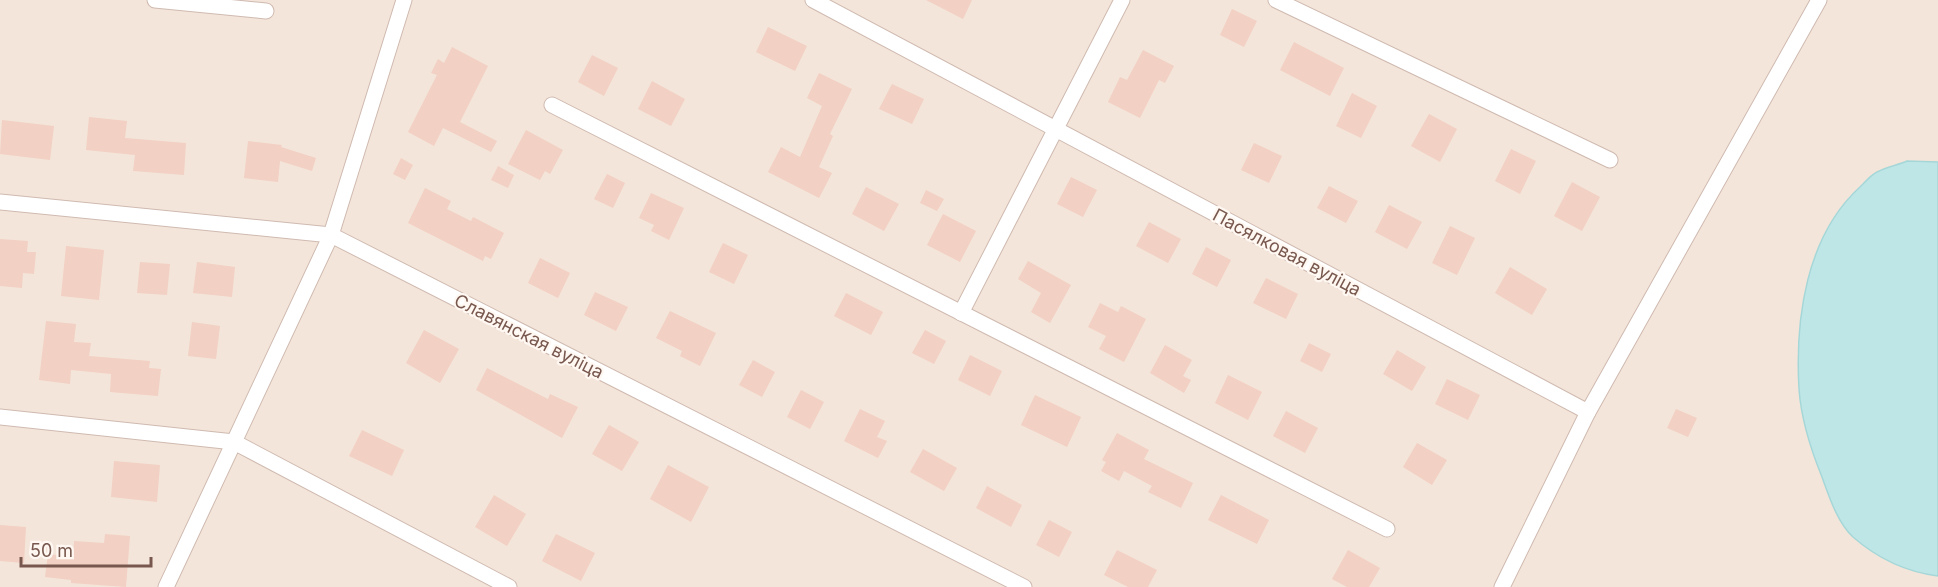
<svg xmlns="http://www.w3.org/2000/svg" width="1938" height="587" font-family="Inter,sans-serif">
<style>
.residential{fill:#f4e5da}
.water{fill:#bfe6e7;stroke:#a6d7d8;stroke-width:1.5}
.building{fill:#f2d0c3}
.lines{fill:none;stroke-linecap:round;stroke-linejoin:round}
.street-casing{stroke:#cfbab0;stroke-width:17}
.street{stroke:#fff;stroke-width:15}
.labels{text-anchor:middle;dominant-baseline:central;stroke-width:4.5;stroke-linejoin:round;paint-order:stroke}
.street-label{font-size:18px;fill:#78584e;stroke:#fff8f2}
</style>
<rect width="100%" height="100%" fill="#fcf4ec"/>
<rect class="residential" x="0" y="0" width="1938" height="587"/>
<path class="water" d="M 1907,161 L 1938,162 L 1938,576 C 1907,572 1877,558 1853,537 C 1837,522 1829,496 1822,477 C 1811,450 1801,418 1799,389 C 1795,319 1806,236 1860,187 C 1865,182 1871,175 1877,172 C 1886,167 1898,165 1907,161 Z"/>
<g class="building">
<path d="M 926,0 L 972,0 L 963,19 Z"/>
<path d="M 1232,9 L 1257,21 L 1244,47 L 1220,35 Z"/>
<path d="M 768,27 L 807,46 L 795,71 L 756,52 Z"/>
<path d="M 1294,42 L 1344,68 L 1330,96 L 1280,70 Z"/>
<path d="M 452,47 L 488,66 L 460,122 L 497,141 L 491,152 L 443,128 L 434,146 L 408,132 L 437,75 L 431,73 L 438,59 L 444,63 Z"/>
<path d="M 1143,50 L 1174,66 L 1165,83 L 1159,80 L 1140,118 L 1108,102 L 1120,77 L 1127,80 Z"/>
<path d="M 592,55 L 618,68 L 604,96 L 578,82 Z"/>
<path d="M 819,73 L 852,89 L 830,134 L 833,136 L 819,167 L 832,173 L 819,198 L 768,172 L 781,147 L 800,157 L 822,106 L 807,98 Z"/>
<path d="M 652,81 L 685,99 L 671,126 L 638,109 Z"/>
<path d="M 892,84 L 924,99 L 912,124 L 879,109 Z"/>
<path d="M 1352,93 L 1377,106 L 1361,138 L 1336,126 Z"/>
<path d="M 1429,114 L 1457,129 L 1440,162 L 1411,146 Z"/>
<path d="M 89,117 L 127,121 L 125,138 L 186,143 L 184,175 L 133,171 L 135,155 L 86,150 Z"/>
<path d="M 2,120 L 54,126 L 50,160 L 0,154 Z"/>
<path d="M 526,130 L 563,150 L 550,174 L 545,171 L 540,180 L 508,164 Z"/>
<path d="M 248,141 L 282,145 L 281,147 L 316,158 L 312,171 L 280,161 L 278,182 L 244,178 Z"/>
<path d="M 1254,143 L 1282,156 L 1269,183 L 1241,170 Z"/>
<path d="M 1511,149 L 1536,161 L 1520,194 L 1495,181 Z"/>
<path d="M 401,158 L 413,165 L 405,180 L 393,174 Z"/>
<path d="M 498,166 L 514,175 L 508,188 L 491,180 Z"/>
<path d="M 607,174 L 625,183 L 613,208 L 594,199 Z"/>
<path d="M 1071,177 L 1097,190 L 1083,217 L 1057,204 Z"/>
<path d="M 1572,182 L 1600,197 L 1582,231 L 1554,216 Z"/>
<path d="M 1329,186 L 1358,201 L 1346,223 L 1317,208 Z"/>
<path d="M 866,187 L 899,204 L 884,231 L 852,214 Z"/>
<path d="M 425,188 L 451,201 L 447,209 L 471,221 L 473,217 L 504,233 L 491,259 L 485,256 L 483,261 L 408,223 Z"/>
<path d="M 926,190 L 944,199 L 937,211 L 920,203 Z"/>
<path d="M 651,193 L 684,208 L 669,240 L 651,231 L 654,225 L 639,218 Z"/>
<path d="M 1389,205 L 1422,222 L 1407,249 L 1375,232 Z"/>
<path d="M 943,214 L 976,231 L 960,262 L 927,245 Z"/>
<path d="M 1149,222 L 1181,239 L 1168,263 L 1136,246 Z"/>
<path d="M 1450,226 L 1475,238 L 1457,275 L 1432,263 Z"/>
<path d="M 0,239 L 28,241 L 27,252 L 36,252 L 34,274 L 23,273 L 22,288 L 0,286 Z"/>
<path d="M 723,243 L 748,255 L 734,284 L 709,272 Z"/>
<path d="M 66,246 L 104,250 L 99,300 L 61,296 Z"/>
<path d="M 1206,247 L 1231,260 L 1217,287 L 1192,274 Z"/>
<path d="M 540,258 L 570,273 L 558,298 L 528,283 Z"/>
<path d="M 1028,261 L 1071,285 L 1050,323 L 1031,312 L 1041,293 L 1018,279 Z"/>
<path d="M 140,262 L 170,264 L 167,295 L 137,293 Z"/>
<path d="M 197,262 L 235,267 L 232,297 L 193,293 Z"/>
<path d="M 1510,267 L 1547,289 L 1532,315 L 1495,293 Z"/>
<path d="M 1266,278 L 1298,294 L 1286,319 L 1253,303 Z"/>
<path d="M 595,292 L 628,307 L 616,331 L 584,315 Z"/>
<path d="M 846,293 L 883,312 L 871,335 L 834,316 Z"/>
<path d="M 1100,303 L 1118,312 L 1121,306 L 1146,319 L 1124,362 L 1099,349 L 1106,336 L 1088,327 Z"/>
<path d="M 670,311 L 716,333 L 700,366 L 680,356 L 682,351 L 656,338 Z"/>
<path d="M 46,321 L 76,324 L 74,342 L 91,343 L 89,356 L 150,361 L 149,368 L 161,369 L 158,396 L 110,392 L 111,374 L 71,370 L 70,384 L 39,380 Z"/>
<path d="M 192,322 L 220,326 L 216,359 L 188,356 Z"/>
<path d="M 424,330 L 459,349 L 440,383 L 406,363 Z"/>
<path d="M 925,330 L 946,341 L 934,364 L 912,353 Z"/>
<path d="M 1309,343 L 1331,354 L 1322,372 L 1300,361 Z"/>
<path d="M 1165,345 L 1192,360 L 1183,376 L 1191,380 L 1184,393 L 1150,373 Z"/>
<path d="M 1397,350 L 1426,367 L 1412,391 L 1383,374 Z"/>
<path d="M 970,355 L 1002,371 L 990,396 L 958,380 Z"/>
<path d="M 753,360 L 775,372 L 762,397 L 739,385 Z"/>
<path d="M 487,368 L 548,399 L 550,394 L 578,407 L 562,438 L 476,390 Z"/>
<path d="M 1228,375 L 1262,392 L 1248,420 L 1215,403 Z"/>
<path d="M 1447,379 L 1480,395 L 1468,420 L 1435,404 Z"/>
<path d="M 801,390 L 824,402 L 810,429 L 787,417 Z"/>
<path d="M 1035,395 L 1081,417 L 1067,447 L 1021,425 Z"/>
<path d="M 860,409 L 885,421 L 877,437 L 887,441 L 878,458 L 844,441 Z"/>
<path d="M 1676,409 L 1697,418 L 1688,437 L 1667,428 Z"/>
<path d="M 1286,411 L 1318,428 L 1305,453 L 1273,436 Z"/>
<path d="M 609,425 L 639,442 L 622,471 L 592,454 Z"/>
<path d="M 362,430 L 404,450 L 392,476 L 349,456 Z"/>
<path d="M 1117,433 L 1149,450 L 1144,459 L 1193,483 L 1181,508 L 1148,492 L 1152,486 L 1124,471 L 1119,481 L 1101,471 L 1106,462 L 1102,460 Z"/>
<path d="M 1417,443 L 1447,460 L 1432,485 L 1403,467 Z"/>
<path d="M 923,449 L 957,468 L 944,491 L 910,472 Z"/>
<path d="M 114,461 L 160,465 L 157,502 L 111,497 Z"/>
<path d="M 668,465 L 709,487 L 691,522 L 650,499 Z"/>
<path d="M 987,486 L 1022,505 L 1011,527 L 976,508 Z"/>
<path d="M 494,495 L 526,514 L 507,546 L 475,527 Z"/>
<path d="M 1221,495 L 1269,520 L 1257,544 L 1208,520 Z"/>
<path d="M 1049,520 L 1072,532 L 1059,557 L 1036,545 Z"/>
<path d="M 0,525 L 26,527 L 24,563 L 0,561 Z"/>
<path d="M 105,534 L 130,536 L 126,587 L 71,583 L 71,580 L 45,577 L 48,554 L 73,557 L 74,541 L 104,543 Z"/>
<path d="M 556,534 L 595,553 L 581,581 L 542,561 Z"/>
<path d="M 1117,550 L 1157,570 L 1148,587 L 1128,587 L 1104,575 Z"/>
<path d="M 1348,550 L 1380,568 L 1369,587 L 1347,587 L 1332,579 Z"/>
</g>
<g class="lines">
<g class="street-casing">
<g id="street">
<path d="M 155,0 L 266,11"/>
<path d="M 813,0 L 1588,412 L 1502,587"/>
<path d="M 1276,0 L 1610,160"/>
<path d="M 552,105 L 1387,529"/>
<path d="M 0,202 L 331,235 L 1024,587"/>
<path d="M 961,313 L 1122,0"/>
<path d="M 1588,412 L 1819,0"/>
<path d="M 0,417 L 234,442 L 509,587"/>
<path d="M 166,587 L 331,235 L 404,0"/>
</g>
</g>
<use href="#street" class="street"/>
</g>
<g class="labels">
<g class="street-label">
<text transform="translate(1287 252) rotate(28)">Пасялковая вуліца</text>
<text transform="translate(529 336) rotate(27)">Славянская вуліца</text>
</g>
</g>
<path d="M21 557v9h130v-9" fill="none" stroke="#78584e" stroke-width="3"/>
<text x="30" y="557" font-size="18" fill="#78584e" stroke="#fff8f2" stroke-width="4.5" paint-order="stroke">50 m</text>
</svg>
